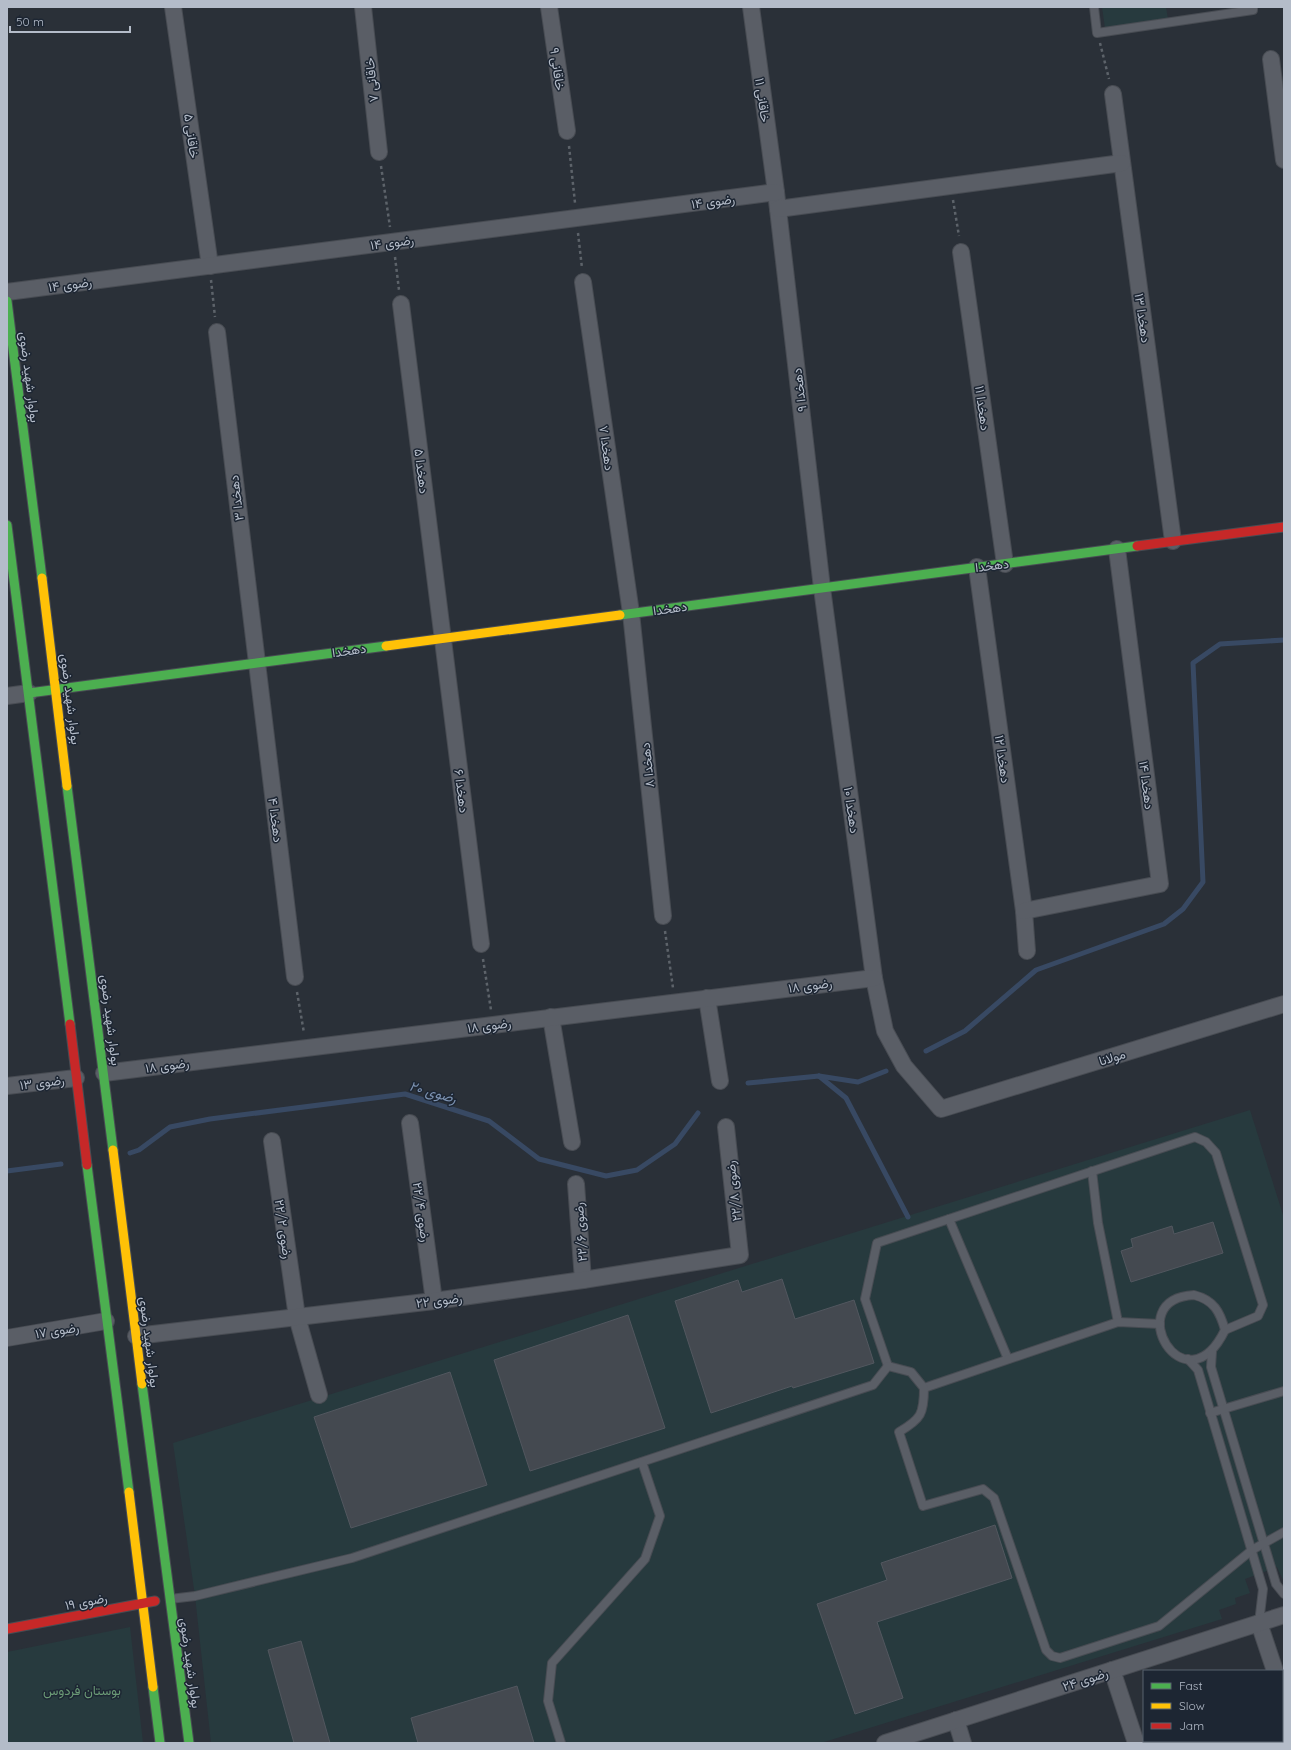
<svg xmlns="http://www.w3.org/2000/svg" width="1291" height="1750" font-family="Quicksand,Vazirmatn,sans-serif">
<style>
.green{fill:#273a3e}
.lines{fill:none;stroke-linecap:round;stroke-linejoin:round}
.stream{stroke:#384963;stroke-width:5}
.building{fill:#444950;stroke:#52575f}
.lane-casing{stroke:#484c53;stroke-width:10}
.street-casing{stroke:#484c53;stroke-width:18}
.fast-casing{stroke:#484c53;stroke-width:11}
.slow-casing{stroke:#484c53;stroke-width:11}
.jam-casing{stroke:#484c53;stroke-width:11}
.path{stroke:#5d636a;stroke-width:2.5;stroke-dasharray:3 3;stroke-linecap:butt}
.lane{stroke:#5a5e66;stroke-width:8}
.street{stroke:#5a5e66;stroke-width:16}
.fast{stroke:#4caf50;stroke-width:9}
.slow{stroke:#ffc107;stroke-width:9}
.jam{stroke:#c62828;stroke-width:9}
.labels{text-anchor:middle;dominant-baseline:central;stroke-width:3;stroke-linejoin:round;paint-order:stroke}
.street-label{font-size:13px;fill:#b4bcc9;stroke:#1d2633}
.park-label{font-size:13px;fill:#6b9a76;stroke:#1d2633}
.water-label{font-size:14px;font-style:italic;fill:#7c92b1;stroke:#1d2633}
</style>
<rect width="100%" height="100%" fill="#2a3038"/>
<g class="green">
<path d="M 1102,7 L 1166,7 L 1168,19 L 1105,28 Z"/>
<path d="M 1250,1110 L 1284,1218 L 1284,1582 L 1277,1567 L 1245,1579 L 1250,1593 L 1235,1598 L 1236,1604 L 1219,1610 L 1222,1619 L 821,1743 L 211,1743 L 195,1596 L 173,1443 Z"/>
<path d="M 130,1627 L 143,1743 L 7,1743 L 7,1652 Z"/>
</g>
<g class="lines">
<g class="stream">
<path d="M 926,1051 L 965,1031 L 1036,970 L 1164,924 L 1183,909 L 1203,882 L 1193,663 L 1220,644 L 1284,640"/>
<path d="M 819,1076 L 846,1098 L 908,1217"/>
<path d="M 748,1083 L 819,1076 L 858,1082 L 886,1071"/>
<path d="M 130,1153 L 139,1150 L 170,1127 L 210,1119 L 405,1094 L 489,1121 L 539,1159 L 606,1176 L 637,1170 L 675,1144 L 698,1113"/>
<path d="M 7,1171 L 61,1164"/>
</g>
</g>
<g class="building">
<path d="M 1213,1222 L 1223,1253 L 1131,1282 L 1121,1251 L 1133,1247 L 1131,1239 L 1172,1226 L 1174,1234 Z"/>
<path d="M 782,1279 L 795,1319 L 854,1300 L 874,1363 L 793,1388 L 792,1386 L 711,1413 L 675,1301 L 738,1280 L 742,1292 Z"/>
<path d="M 628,1315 L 665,1428 L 530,1471 L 494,1360 Z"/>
<path d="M 450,1372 L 487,1485 L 351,1528 L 314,1417 Z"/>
<path d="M 995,1525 L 1012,1578 L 877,1622 L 903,1698 L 855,1714 L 817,1604 L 887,1580 L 881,1563 Z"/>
<path d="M 301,1641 L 330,1743 L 294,1743 L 268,1650 Z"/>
<path d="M 517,1686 L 534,1743 L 418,1743 L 411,1718 Z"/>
</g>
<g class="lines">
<g class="lane-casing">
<g id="lane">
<path d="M 1094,7 L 1097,33 L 1253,10 L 1253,7"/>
<path d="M 1092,1171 L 1098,1223 L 1118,1322"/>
<path d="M 949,1219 L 1008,1359"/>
<path d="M 1194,1295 C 1214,1300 1220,1312 1225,1330 C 1185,1412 1119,1299 1194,1295 Z"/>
<path d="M 1212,1352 L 1211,1367 L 1276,1584 L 1284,1594"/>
<path d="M 1188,1359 L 1198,1370 L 1263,1589 L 1259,1623"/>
<path d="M 888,1366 L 865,1299 L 877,1243 L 1195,1137 L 1206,1142 L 1216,1153 L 1263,1305 L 1258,1316 L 1225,1330"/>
<path d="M 924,1388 L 1118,1322 L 1160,1324"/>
<path d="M 1210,1413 L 1284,1391"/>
<path d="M 170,1599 L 195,1596 L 352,1558 L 873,1385 L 888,1366 L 911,1372 L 924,1388 C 924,1414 921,1419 899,1432 L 923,1506 L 983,1489 L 994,1498 L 1046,1650 L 1052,1656 L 1060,1658 L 1159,1626 L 1252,1550 L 1284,1532"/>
<path d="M 561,1743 L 548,1701 L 552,1663 L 645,1559 L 660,1516 L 642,1462"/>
</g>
</g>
<g class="street-casing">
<g id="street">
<path d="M 173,7 L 210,266"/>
<path d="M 363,7 L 379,152"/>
<path d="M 549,7 L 567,131"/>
<path d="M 751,7 L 776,192 L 822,588 L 874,978 L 885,1031 L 904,1066 L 941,1109 L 1284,1004"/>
<path d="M 1271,59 L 1284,160"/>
<path d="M 1113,94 L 1173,541"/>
<path d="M 778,209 L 1122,163"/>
<path d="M 961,252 L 1005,564"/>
<path d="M 583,282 L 631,613 L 663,916"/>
<path d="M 7,292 L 776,192"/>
<path d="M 401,304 L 481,944"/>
<path d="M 217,332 L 295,977"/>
<path d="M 977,567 L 1024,911 L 1027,951"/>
<path d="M 7,696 L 29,693"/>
<path d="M 1024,911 L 1160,884 L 1117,549"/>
<path d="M 707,998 L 720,1081"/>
<path d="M 551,1017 L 572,1142"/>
<path d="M 104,1073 L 874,978"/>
<path d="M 7,1086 L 76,1078"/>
<path d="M 410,1123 L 434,1301"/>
<path d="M 272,1141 L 297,1317 L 319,1395"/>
<path d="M 576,1184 L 583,1280"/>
<path d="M 136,1336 L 434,1301 L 583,1280 L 740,1255 L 726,1127"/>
<path d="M 7,1338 L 106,1321"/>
<path d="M 1259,1623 L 1275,1671"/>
<path d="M 1112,1670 L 1136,1743"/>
<path d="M 1282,1692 L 1284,1698"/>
<path d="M 956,1720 L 963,1743"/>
<path d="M 885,1743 L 1284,1615"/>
</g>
</g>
<g class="fast-casing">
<g id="fast">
<path d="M 7,301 L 42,578"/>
<path d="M 7,525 L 70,1024"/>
<path d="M 620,615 L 1137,546"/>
<path d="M 29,693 L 386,646"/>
<path d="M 67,786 L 113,1150"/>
<path d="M 87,1165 L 129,1492"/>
<path d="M 142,1384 L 189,1743"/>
<path d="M 153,1687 L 160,1743"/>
</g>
</g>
<g class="slow-casing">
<g id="slow">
<path d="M 42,578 L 67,786"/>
<path d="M 386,646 L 620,615"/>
<path d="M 113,1150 L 142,1384"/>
<path d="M 129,1492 L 153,1687"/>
</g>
</g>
<g class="jam-casing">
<g id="jam">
<path d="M 1137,546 L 1284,527"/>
<path d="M 70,1024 L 87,1165"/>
<path d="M 7,1629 L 155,1601"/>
</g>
</g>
<g class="path">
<path d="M 1100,43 L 1109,79"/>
<path d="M 569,146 L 575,203"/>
<path d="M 381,166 L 390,227"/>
<path d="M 953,200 L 959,236"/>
<path d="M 578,233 L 582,268"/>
<path d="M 395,257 L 399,290"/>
<path d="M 211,280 L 215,317"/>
<path d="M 665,931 L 673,988"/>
<path d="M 483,959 L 491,1010"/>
<path d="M 297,992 L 304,1033"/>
</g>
<use href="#lane" class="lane"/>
<use href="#street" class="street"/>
<use href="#fast" class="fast"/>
<use href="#slow" class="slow"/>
<use href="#jam" class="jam"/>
</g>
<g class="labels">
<g class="street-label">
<text transform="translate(558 69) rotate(82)">خاقانی ۹</text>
<text transform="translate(371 80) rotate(-96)">خاقانی ۷</text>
<text transform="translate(763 100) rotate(82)">خاقانی ۱۱</text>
<text transform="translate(192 136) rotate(82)">خاقانی ۵</text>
<text transform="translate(713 201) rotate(-7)">رضوی ۱۴</text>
<text transform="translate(392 242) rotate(-7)">رضوی ۱۴</text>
<text transform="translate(70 284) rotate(-7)">رضوی ۱۴</text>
<text transform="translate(1143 318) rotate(82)">دهخدا ۱۳</text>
<text transform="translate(30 377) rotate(83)">بولوار شهید رضوی</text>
<text transform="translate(799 390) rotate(-97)">دهخدا ۹</text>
<text transform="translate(983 408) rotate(82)">دهخدا ۱۱</text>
<text transform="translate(607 448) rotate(82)">دهخدا ۷</text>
<text transform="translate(422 471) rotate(83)">دهخدا ۵</text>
<text transform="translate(236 498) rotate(-97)">دهخدا ۳</text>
<text transform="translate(992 565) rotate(-7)">دهخدا</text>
<text transform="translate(670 608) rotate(-8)">دهخدا</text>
<text transform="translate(349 650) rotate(-8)">دهخدا</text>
<text transform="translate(71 699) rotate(83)">بولوار شهید رضوی</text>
<text transform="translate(1003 759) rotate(82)">دهخدا ۱۲</text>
<text transform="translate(647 765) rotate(-96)">دهخدا ۸</text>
<text transform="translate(1147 785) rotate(83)">دهخدا ۱۴</text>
<text transform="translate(462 791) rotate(83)">دهخدا ۶</text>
<text transform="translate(852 810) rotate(82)">دهخدا ۱۰</text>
<text transform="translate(276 820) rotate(83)">دهخدا ۴</text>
<text transform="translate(810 985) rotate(-7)">رضوی ۱۸</text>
<text transform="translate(111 1020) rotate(83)">بولوار شهید رضوی</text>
<text transform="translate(489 1025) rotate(-7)">رضوی ۱۸</text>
<text transform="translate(1112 1057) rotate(-17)">مولانا</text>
<text transform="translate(167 1065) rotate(-7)">رضوی ۱۸</text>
<text transform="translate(42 1082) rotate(-7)">رضوی ۱۳</text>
<text transform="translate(733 1191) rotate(-96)">رضوی ۲۲/۸</text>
<text transform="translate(422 1212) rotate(82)">رضوی ۲۲/۴</text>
<text transform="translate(284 1229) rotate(82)">رضوی ۲۲/۲</text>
<text transform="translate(580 1232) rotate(-94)">رضوی ۲۲/۶</text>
<text transform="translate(439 1300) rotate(-7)">رضوی ۲۲</text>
<text transform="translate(57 1330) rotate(-9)">رضوی ۱۷</text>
<text transform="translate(150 1342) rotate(83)">بولوار شهید رضوی</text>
<text transform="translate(86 1601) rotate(-11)">رضوی ۱۹</text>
<text transform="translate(191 1663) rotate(82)">بولوار شهید رضوی</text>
<text transform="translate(1085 1679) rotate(-18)">رضوی ۲۴</text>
</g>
<g class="park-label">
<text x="82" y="1690">بوستان فردوس</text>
</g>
<g class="water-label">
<text transform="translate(433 1092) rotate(16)">رضوی ۲۰</text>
</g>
</g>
<rect width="1291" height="1750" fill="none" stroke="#b4bcc9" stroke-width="16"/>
<rect x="1143" y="1670" width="140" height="72" fill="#1d2633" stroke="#59626f"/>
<rect x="1151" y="1683" width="20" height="6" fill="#4caf50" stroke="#59626f"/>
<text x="1179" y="1690" font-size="12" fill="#b4bcc9">Fast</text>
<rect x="1151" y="1703" width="20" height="6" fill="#ffc107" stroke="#59626f"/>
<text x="1179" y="1710" font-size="12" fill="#b4bcc9">Slow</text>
<rect x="1151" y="1723" width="20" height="6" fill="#c62828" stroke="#59626f"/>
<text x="1179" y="1730" font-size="12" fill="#b4bcc9">Jam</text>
<path d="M10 26v6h120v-6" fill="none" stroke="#b4bcc9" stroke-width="2"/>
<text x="16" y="26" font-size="12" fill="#b4bcc9" stroke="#1d2633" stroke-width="3" paint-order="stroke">50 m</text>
</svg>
